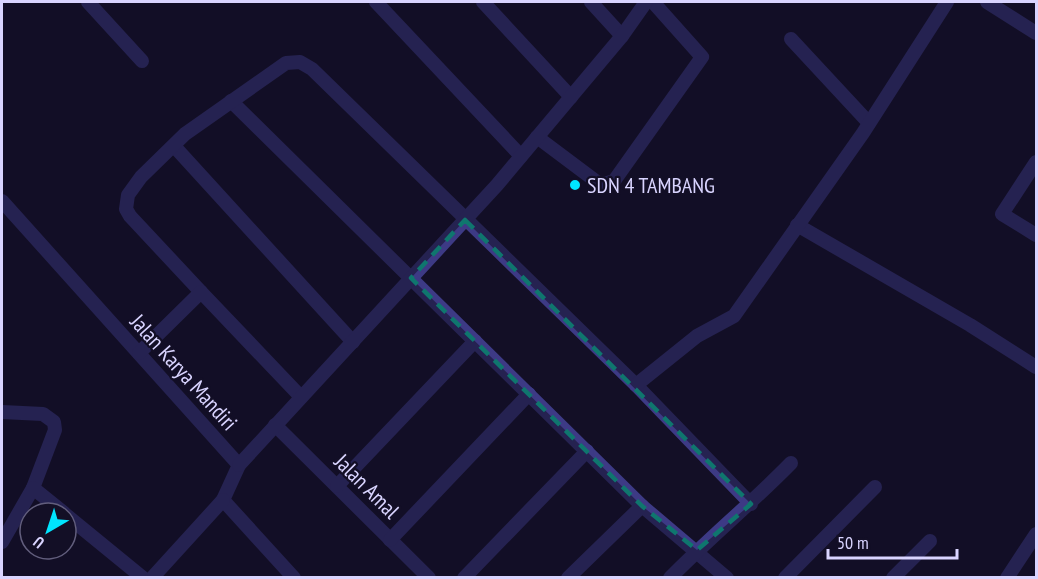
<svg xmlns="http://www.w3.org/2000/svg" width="1038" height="579" font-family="'PT Sans Narrow',sans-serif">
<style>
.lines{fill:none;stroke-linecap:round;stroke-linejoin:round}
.minor{stroke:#3d3a85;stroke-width:14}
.marked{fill:none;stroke:#0f766e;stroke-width:4.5;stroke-dasharray:12 8;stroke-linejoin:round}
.poi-dot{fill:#00e5ff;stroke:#130f26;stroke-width:2}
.labels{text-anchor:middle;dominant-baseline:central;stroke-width:4.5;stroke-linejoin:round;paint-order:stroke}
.poi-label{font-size:22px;fill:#d9d4ff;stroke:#130f26;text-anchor:start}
.street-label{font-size:22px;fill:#d9d4ff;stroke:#130f26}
</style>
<rect width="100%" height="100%" fill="#130f26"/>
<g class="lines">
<g class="minor">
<path d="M 88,2 L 142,61"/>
<path d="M 376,2 L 521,156"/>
<path d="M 483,2 L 571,97"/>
<path d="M 591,2 L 622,36"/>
<path d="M 987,2 L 1036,33"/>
<path d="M 791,39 L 869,123"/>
<path d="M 231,101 L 642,506 L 727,578"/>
<path d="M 537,137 L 601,185 L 614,181 L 702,57 L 653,2"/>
<path d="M 174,146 L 353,342"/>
<path d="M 1036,162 L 1002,214 L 1036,235"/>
<path d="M 2,201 L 239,465 L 223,500 L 294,578"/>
<path d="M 797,225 L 970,325 L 1036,367"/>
<path d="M 201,292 L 130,216 L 126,209 L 128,195 L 141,177 L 185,134 L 286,63 L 300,62 L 312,69 L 636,385 L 751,504"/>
<path d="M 139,353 L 201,292 L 301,397"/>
<path d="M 636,385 L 697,336 L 734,316 L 863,133 L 947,2"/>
<path d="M 2,412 L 43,414 L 54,422 L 55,430 L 33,488 L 2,542"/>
<path d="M 275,425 L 429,578"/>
<path d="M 239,465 L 497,185 L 622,36 L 646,2"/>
<path d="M 337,486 L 475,341"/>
<path d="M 33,488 L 64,513"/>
<path d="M 66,515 L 143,578"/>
<path d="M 390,540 L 529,394"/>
<path d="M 152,578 L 223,500"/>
<path d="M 464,578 L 587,451"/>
<path d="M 568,578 L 642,506"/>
<path d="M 670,578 C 709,538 752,503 791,463"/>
<path d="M 785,578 L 875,487"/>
<path d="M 893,578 L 930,541"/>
<path d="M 1007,578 L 1036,534"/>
</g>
</g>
<path d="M0 0H1038V579H0ZM 465,220 L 751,504 L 697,550 L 642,506 L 411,278 Z" fill="#130f26" fill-opacity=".55" fill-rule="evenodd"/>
<path class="marked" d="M 465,220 L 751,504 L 697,550 L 642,506 L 411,278 Z"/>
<circle class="poi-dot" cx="575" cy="185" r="6"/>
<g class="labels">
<g class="poi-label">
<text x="587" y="185">SDN 4 TAMBANG</text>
</g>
<g class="street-label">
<text transform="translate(184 372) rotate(48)">Jalan Karya Mandiri</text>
<text transform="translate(367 486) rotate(45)">Jalan Amal</text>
</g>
</g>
<rect width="1038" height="579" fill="none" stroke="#d9d4ff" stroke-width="6"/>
<g transform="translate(48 531) rotate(219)"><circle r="28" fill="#130f26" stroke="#625e7d" stroke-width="1.5"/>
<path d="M0-4.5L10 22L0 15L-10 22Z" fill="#00e5ff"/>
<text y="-9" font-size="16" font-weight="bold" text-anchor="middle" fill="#d9d4ff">U</text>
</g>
<path d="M828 549v9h129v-9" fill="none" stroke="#d9d4ff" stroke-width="3"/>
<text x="837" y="549" font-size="18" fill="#d9d4ff" stroke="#130f26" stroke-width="4.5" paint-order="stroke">50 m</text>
</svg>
